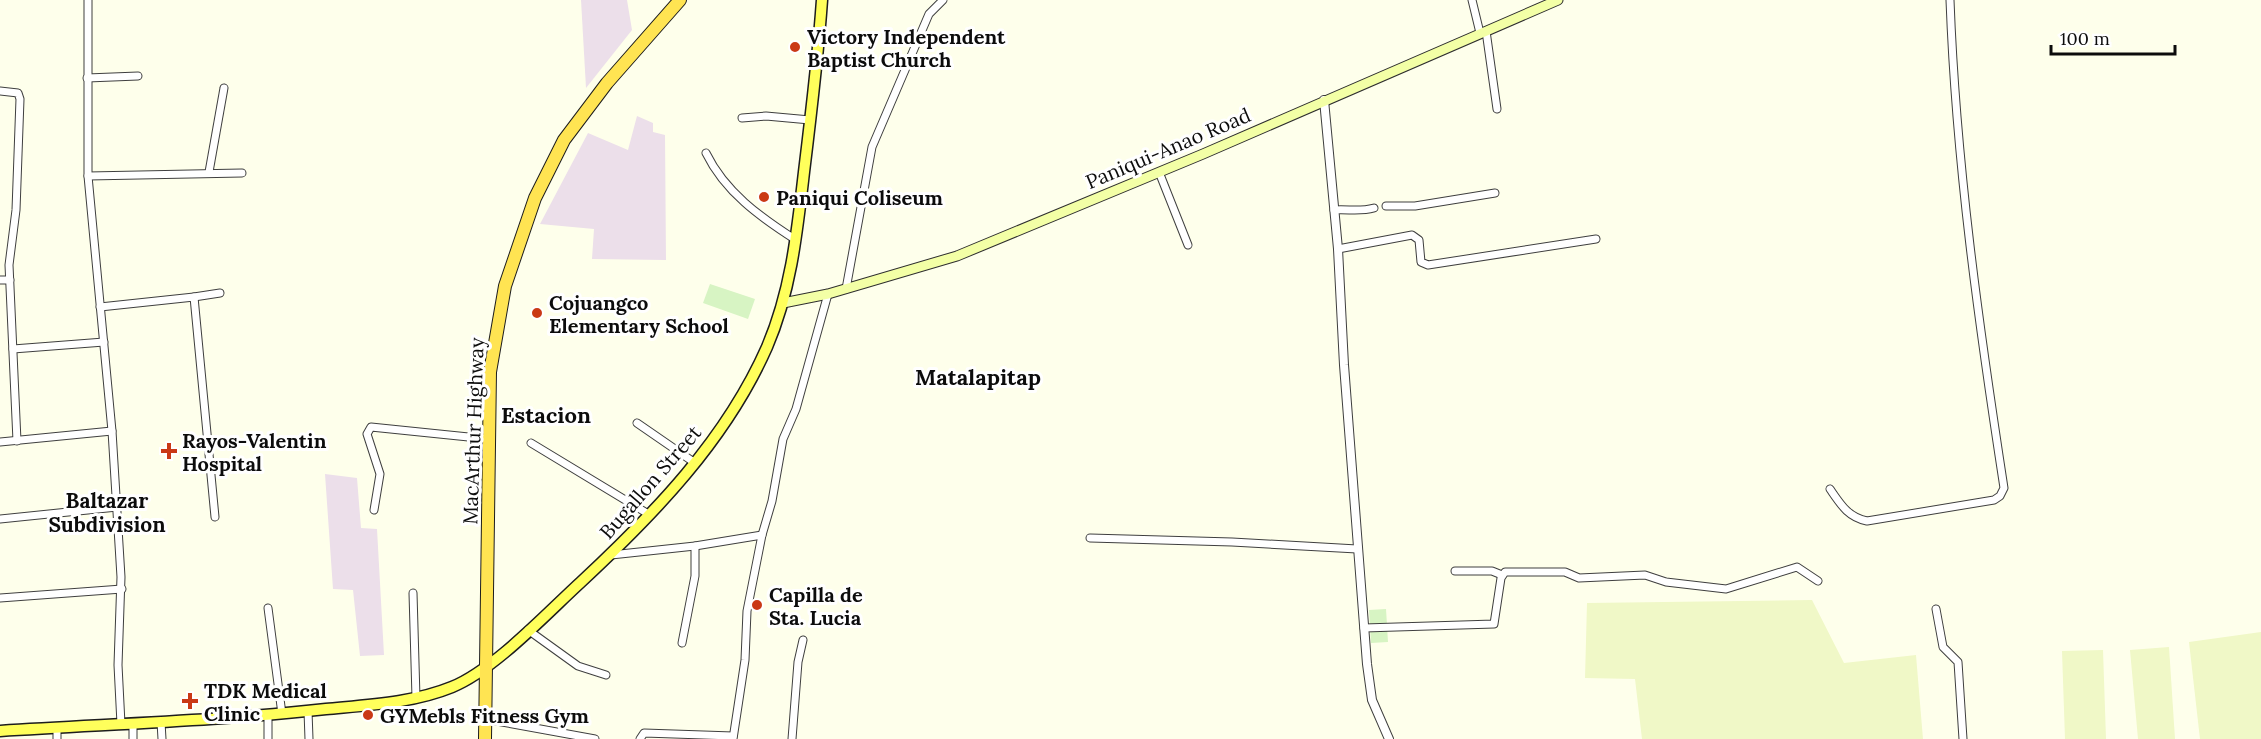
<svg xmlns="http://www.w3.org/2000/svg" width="2261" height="739" font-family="Lora,serif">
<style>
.industrial{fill:#ecdfea}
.farmland{fill:#f0f8c7}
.pitch{fill:#d7f4c3}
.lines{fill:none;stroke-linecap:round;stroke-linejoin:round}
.minor-casing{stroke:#3f3f3f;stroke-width:9}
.tertiary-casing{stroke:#3f3f3f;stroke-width:10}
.secondary-casing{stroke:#2e2e2e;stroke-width:11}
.primary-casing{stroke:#1d1d1d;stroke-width:13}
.trunk-casing{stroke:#1d1d1d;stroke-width:14}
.minor{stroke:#fff;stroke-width:7}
.tertiary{stroke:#fff;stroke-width:8}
.secondary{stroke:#f3ffa6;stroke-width:9}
.primary{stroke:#ffff5b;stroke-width:10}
.trunk{stroke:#ffe452;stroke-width:12}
.poi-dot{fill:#ca3916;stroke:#fff;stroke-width:2}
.labels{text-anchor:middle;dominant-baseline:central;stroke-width:6;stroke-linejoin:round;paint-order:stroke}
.poi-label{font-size:20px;font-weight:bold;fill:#0c0c0c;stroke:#fff;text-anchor:start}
.street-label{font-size:20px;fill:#0c0c0c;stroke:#fff}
.neighbourhood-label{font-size:21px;font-weight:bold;fill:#0c0c0c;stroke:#fff}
.quarter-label{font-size:22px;font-weight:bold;fill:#0c0c0c;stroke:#fff}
</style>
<rect width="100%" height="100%" fill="#feffeb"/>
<g class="industrial">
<path d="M 581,0 L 627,0 L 632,30 L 586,88 Z"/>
<path d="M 637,116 L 653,123 L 653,132 L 665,135 L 666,260 L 592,259 L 594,229 L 540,224 L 588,133 L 628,150 Z"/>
<path d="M 325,474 L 357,478 L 361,528 L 377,529 L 384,655 L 360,656 L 353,590 L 333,589 Z"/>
</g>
<g class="farmland">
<path d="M 1812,600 L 1844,663 L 1916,655 L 1923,739 L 1642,739 L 1635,679 L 1585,678 L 1587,603 Z"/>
<path d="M 2261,632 L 2261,739 L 2200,739 L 2189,642 Z"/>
<path d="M 2169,647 L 2175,739 L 2138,739 L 2130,650 Z"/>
<path d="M 2103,650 L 2106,739 L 2065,739 L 2062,651 Z"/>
</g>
<g class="pitch">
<path d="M 710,284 L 755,299 L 748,319 L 703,303 Z"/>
<path d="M 1386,609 L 1388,642 L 1371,643 L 1369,610 Z"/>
</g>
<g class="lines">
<g class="minor-casing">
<g id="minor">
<path d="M 88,0 L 88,176 L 112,431 L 121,577 L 118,665 L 121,724"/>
<path d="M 1472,0 L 1480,33"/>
<path d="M 1486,31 L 1497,109"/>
<path d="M 87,78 L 138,76"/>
<path d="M 0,91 L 18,93 L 20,99 L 16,210 L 9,265 L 17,441"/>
<path d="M 742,118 L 766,116 L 810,120"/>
<path d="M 706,153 C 725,192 760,217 796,240"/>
<path d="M 209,172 L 224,88"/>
<path d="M 1159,172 L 1188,245"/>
<path d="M 88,176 L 242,173"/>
<path d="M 1386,206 L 1415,206 L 1495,193"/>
<path d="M 1334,210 C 1349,209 1360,212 1374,208"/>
<path d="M 1338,249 L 1412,235 L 1419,240 L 1421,262 L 1428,265 L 1596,239"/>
<path d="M 0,280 L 10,280"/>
<path d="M 846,289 L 872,147 L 929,14 L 943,0"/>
<path d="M 194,297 L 220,293"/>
<path d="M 100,307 L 194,297 L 215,517"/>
<path d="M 13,349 L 104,342"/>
<path d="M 637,423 L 695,463"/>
<path d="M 0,442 L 112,431"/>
<path d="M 531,443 L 650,515"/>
<path d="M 1830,489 C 1841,505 1848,517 1867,521 L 1994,500 L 2000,496 L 2004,488 C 1979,326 1956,163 1950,0"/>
<path d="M 374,510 L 380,474 L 367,434 L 371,427 L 488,439"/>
<path d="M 0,519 L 117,507"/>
<path d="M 1090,538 L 1232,542 L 1357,549"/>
<path d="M 611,555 L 695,546 L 762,535"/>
<path d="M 1455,571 L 1492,571 L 1502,575"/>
<path d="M 413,593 L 416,698"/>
<path d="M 0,598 L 122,589"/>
<path d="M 268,608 L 282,714"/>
<path d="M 1936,609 L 1943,647 L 1958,662 L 1963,739"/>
<path d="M 1364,628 L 1494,624 L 1501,578 L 1505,572 L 1565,572 L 1579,578 L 1645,575 L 1666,582 L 1726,589 L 1797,567 L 1818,581"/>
<path d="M 528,630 L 578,666 L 606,675"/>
<path d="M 682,643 L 695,576 L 695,546"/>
<path d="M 308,711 L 309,739"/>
<path d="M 268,715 L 268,739"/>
<path d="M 485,719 L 595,739"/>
<path d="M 161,722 L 162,739"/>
<path d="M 133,723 L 133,739"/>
<path d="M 57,727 L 57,739"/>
<path d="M 640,739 L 644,733 L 733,736"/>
<path d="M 733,739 L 745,660 L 747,611 L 762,535 L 772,501 L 783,439 L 796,409 L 828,294"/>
<path d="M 792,739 L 798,662 L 803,640"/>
</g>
</g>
<g class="tertiary-casing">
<path id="tertiary" d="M 1324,100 L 1338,249 L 1344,365 L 1367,664 L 1372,700 L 1389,739"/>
</g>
<g class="secondary-casing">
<path id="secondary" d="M 783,303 L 828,294 L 957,256 L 1203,154 L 1558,0"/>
</g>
<g class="primary-casing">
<path id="primary" d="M 0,731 C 109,724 218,721 326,709 C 368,705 413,703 452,687 C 494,670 547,613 581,582 C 654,514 726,440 767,347 C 791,291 797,233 804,172 C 811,115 818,58 822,0"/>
</g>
<g class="trunk-casing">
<path id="trunk" d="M 485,739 L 490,372 L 505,286 L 535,198 L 564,140 L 607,83 L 680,0"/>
</g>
<use href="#minor" class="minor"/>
<use href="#tertiary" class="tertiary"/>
<use href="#secondary" class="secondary"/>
<use href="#primary" class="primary"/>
<use href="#trunk" class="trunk"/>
</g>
<g class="poi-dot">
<circle cx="795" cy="47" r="6"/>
<circle cx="764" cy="197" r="6"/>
<circle cx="537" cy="313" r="6"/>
<path d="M166 442h6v6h6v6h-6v6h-6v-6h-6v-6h6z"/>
<circle cx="757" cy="605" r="6"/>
<path d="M187 692h6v6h6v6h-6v6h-6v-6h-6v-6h6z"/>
<circle cx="368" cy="715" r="6"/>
</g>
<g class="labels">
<g class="poi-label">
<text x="807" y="36">Victory Independent<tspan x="807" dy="23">Baptist Church</tspan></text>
<text x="776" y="197">Paniqui Coliseum</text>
<text x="549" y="302">Cojuangco<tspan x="549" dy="23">Elementary School</tspan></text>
<text x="182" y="440">Rayos-Valentin<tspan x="182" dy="23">Hospital</tspan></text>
<text x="769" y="594">Capilla de<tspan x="769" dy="23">Sta. Lucia</tspan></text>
<text x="204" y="690">TDK Medical<tspan x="204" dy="23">Clinic</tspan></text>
<text x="380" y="715">GYMebls Fitness Gym</text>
</g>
<g class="street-label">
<text transform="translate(1168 148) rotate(-23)">Paniqui-Anao Road</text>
<text transform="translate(473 431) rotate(-88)">MacArthur Highway</text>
<text transform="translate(650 482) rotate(-49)">Bugallon Street</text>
</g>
<g class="neighbourhood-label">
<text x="107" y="500">Baltazar<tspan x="107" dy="24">Subdivision</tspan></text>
</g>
<g class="quarter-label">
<text x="978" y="377">Matalapitap</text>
<text x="546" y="415">Estacion</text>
</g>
</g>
<path d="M2051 45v9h124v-9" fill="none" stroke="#0c0c0c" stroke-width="3"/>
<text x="2060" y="45" font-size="18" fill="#0c0c0c" stroke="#ffffff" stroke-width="4.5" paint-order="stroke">100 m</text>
</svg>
